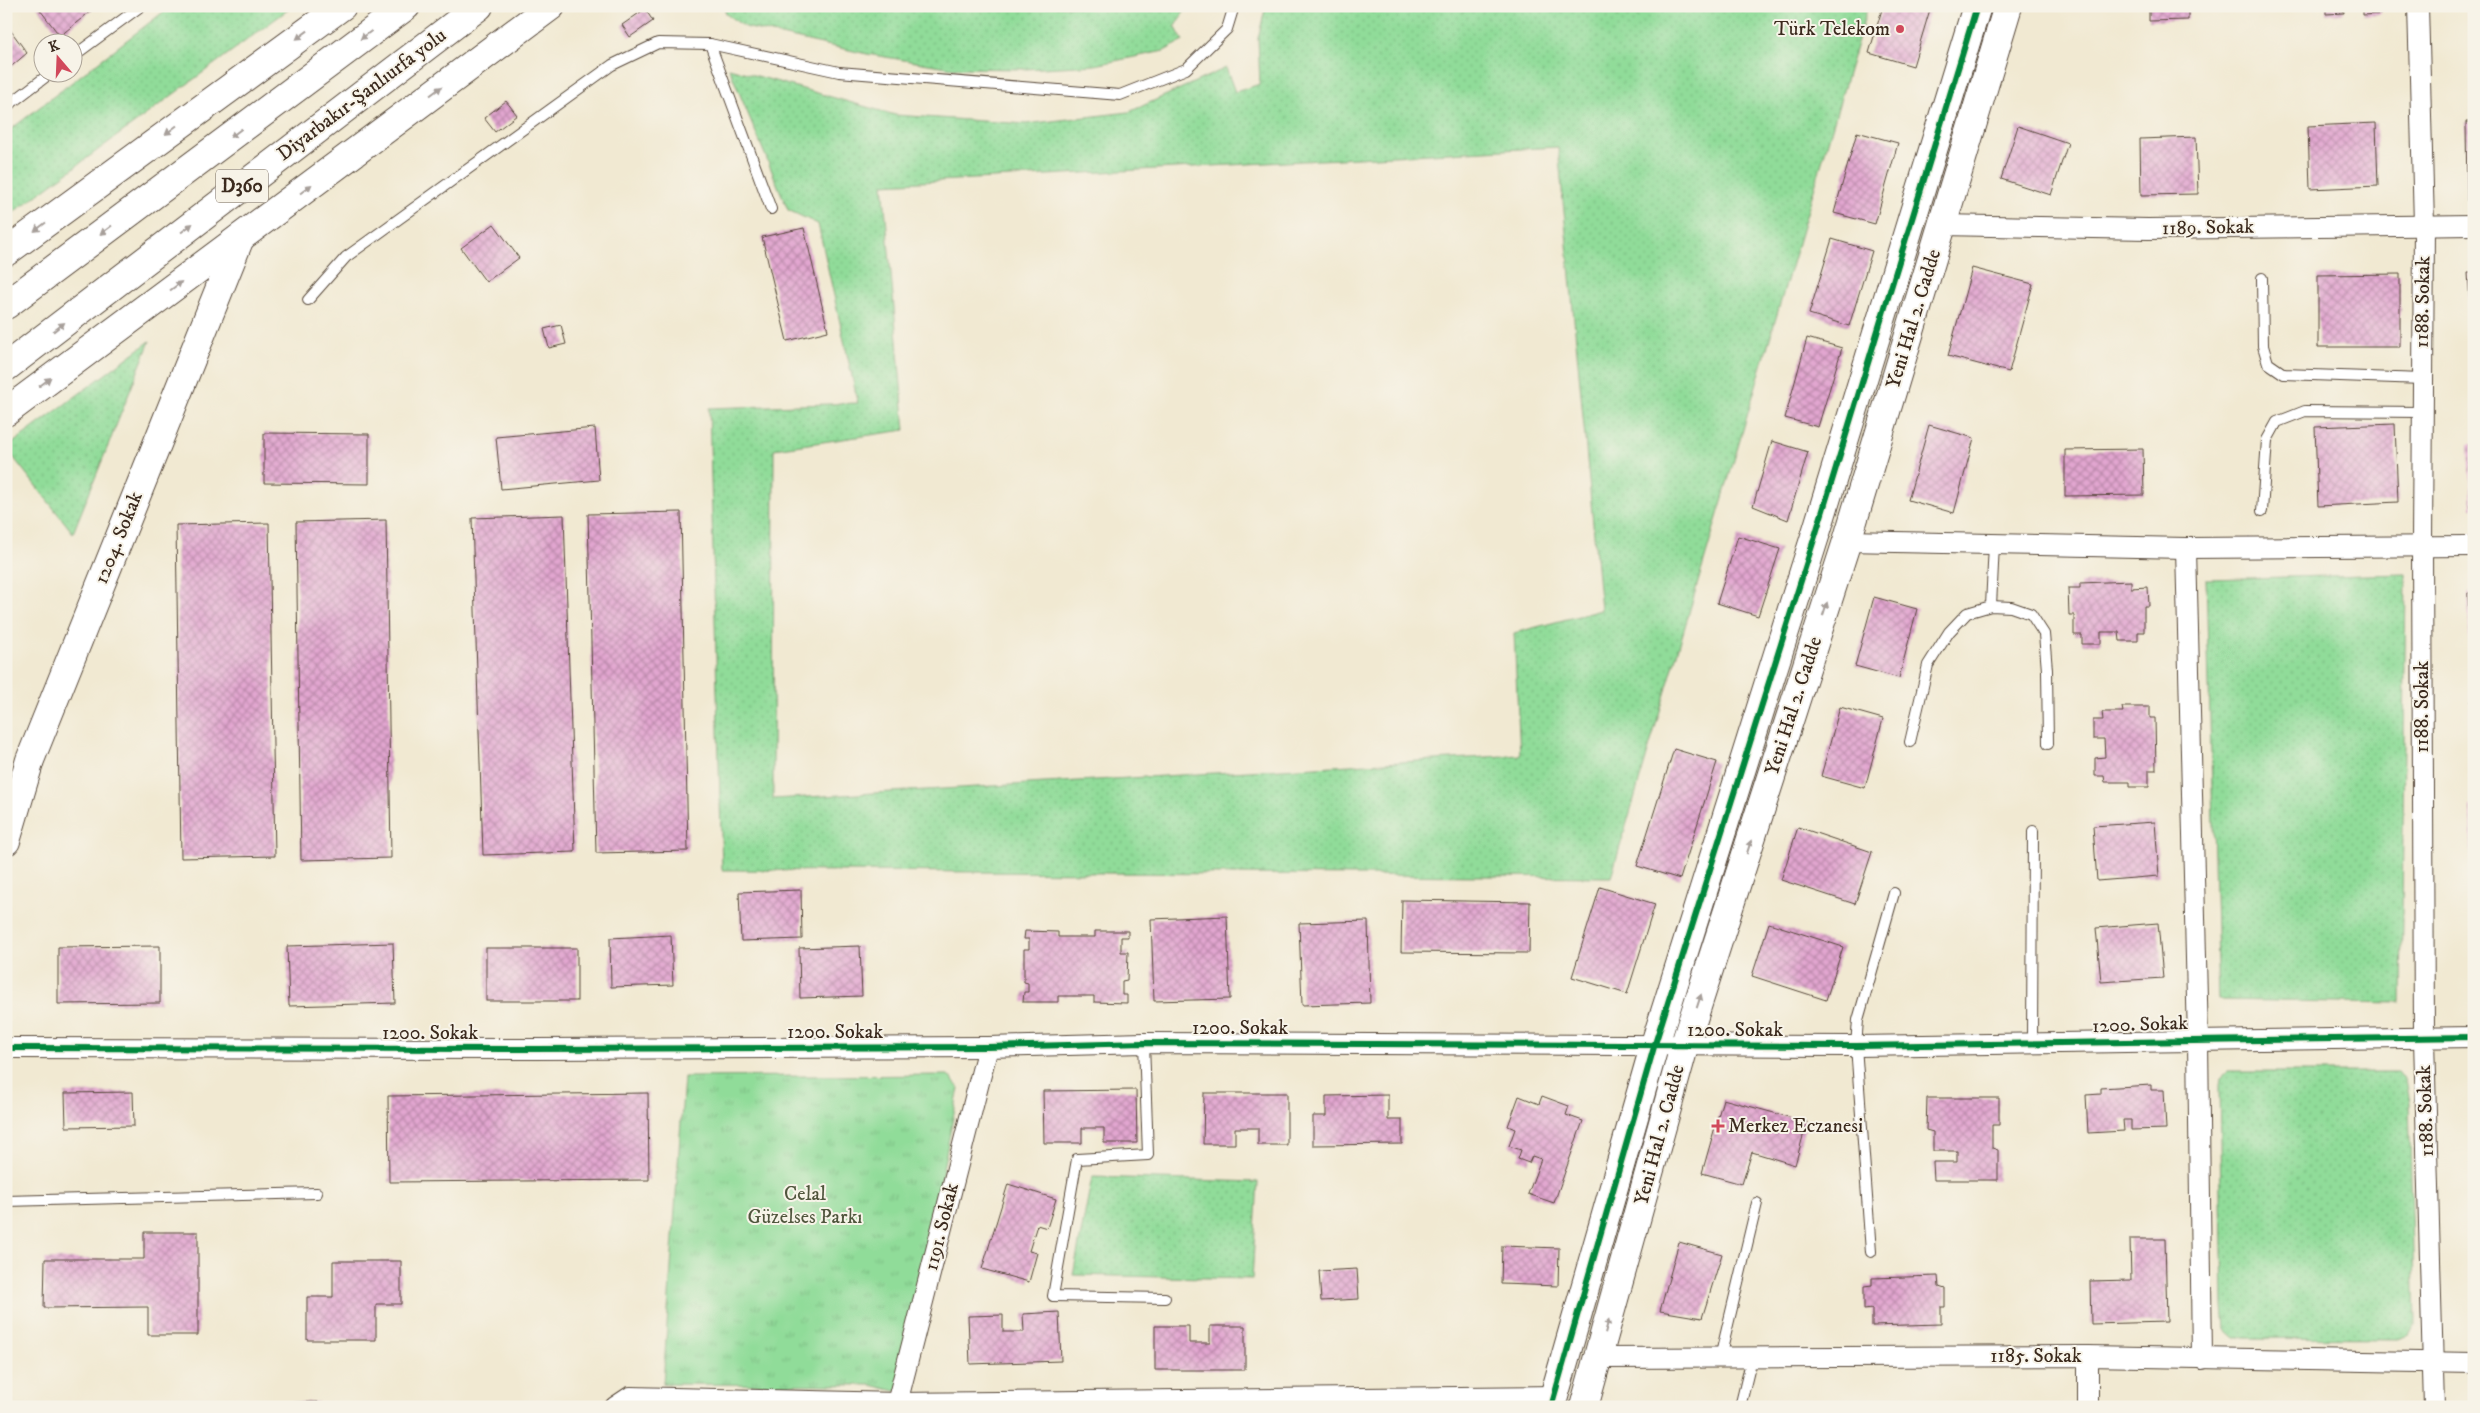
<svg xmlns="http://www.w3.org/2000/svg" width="2480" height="1413" font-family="'IM FELL DW Pica',serif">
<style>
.grass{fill:url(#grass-dots);stroke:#66835c;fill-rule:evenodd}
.park{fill:url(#park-tufts);stroke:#66835c}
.building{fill:url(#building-cross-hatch)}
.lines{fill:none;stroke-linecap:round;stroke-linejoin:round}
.lane-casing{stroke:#564739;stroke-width:12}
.street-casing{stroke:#564739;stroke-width:22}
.secondary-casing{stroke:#564739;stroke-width:30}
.highway-casing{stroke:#564739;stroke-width:30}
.lane{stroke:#fff;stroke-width:10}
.street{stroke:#fff;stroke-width:20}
.secondary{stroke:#fff;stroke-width:28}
.highway{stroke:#fff;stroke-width:28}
.cycleway-casing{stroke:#f7f3e8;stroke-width:9}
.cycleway{stroke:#00873e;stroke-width:6}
.oneway{fill:#a79f9a}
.poi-dot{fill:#d1495b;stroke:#f7f3e8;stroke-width:2}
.labels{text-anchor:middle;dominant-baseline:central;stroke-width:4;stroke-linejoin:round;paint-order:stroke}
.shield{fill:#f7f3e8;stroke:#73665b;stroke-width:1}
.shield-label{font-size:19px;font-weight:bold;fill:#3b2a1e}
.poi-label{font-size:20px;fill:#3b2a1e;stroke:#f7f3e8;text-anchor:end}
.street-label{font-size:20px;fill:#3b2a1e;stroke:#f7f3e8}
.park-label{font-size:20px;fill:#50563d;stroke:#f7f3e8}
</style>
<defs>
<pattern id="grass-dots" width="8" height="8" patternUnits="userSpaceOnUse" patternTransform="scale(1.25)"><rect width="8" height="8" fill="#90dc99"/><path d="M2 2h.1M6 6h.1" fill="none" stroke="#7dbd83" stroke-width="1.8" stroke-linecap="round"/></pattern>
<pattern id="park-tufts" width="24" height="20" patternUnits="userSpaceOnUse" patternTransform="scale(1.25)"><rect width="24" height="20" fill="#90dc99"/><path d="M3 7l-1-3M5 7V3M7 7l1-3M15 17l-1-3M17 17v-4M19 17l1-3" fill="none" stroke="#7dbd83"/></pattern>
<pattern id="building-cross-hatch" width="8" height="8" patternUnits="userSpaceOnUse" patternTransform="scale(1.25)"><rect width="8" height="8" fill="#e2a6d0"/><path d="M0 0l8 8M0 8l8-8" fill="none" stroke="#b887a8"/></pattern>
</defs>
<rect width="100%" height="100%" fill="#f7f3e8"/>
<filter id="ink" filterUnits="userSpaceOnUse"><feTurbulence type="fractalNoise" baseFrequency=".02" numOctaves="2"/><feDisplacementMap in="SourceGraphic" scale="10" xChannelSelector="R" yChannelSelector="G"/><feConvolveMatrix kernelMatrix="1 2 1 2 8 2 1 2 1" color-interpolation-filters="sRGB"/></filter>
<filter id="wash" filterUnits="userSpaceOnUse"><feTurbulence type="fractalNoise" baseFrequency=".0096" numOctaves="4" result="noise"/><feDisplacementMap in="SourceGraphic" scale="20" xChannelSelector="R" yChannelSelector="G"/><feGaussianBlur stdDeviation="1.12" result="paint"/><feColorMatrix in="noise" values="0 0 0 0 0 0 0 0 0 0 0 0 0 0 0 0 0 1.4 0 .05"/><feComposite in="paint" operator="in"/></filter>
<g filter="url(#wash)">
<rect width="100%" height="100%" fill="#f1e9d2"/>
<g class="grass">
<path d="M 171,6 L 293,6 L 6,218 L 6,133 Z"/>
<path d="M 724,6 L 1181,6 L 1184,12 L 1175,26 L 1183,41 L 1164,51 L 1095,65 L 1025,69 L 953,68 L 867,54 L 745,27 L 726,14 Z"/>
<path d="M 1266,6 L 1868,6 L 1611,877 L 722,870 L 709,408 L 858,403 L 818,224 L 788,210 L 729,68 L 895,115 L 1026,124 L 1129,112 L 1226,68 L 1235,92 L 1260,84 L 1258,38 ZM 1558,147 L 1601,610 L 1514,633 L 1520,755 L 773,799 L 774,449 L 905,430 L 883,184 Z"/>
<path d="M 150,341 L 73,533 L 6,448 Z"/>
<path d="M 2406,574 L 2401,1003 L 2218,1000 L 2206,579 Z"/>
<path d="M 2227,1072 L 2397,1072 L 2405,1079 L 2409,1102 L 2415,1325 L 2410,1335 L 2398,1339 L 2234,1338 L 2225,1330 L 2223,1306 L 2219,1085 L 2220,1078 Z"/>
<path d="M 1092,1177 L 1258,1182 L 1252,1279 L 1073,1275 Z"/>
</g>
<path class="park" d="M 948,1075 L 959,1088 L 899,1392 L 871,1385 L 663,1384 L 684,1077 Z"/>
<g id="blocks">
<g class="building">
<path d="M 37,6 L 97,6 L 60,36 Z"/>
<path d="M 1883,6 L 1931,6 L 1913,66 L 1869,53 Z"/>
<path d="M 2149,6 L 2188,6 L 2188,20 L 2149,21 Z"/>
<path d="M 2326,6 L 2343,6 L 2344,13 L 2326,14 Z"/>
<path d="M 2363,6 L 2380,6 L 2381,14 L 2363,15 Z"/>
<path d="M 645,9 L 653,21 L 630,37 L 622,25 Z"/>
<path d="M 6,24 L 27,53 L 6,71 Z"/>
<path d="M 506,101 L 517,115 L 495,132 L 484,118 Z"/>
<path d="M 2466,122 L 2474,122 L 2474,201 L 2467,201 Z"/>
<path d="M 2376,123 L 2378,186 L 2310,189 L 2308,126 Z"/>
<path d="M 2018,126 L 2068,143 L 2051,195 L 2001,179 Z"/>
<path d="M 1857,132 L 1898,143 L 1875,224 L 1834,213 Z"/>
<path d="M 2196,137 L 2198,194 L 2141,195 L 2140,139 Z"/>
<path d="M 494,224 L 519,258 L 486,282 L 461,248 Z"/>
<path d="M 804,228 L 828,331 L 787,341 L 762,237 Z"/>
<path d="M 1832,239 L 1872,251 L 1849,326 L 1809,314 Z"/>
<path d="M 1972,268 L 2033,284 L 2009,372 L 1948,356 Z"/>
<path d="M 2468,273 L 2474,273 L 2474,340 L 2472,340 Z"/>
<path d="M 2400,274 L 2400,347 L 2318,347 L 2318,275 Z"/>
<path d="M 561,325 L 566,344 L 549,348 L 544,329 Z"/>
<path d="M 1807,338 L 1842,348 L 1818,427 L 1785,418 Z"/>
<path d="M 2395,424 L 2398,502 L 2318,506 L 2315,427 Z"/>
<path d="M 1929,425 L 1974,438 L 1954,513 L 1908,500 Z"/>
<path d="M 595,428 L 599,480 L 501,489 L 496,437 Z"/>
<path d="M 264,433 L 369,434 L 369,484 L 264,483 Z"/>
<path d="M 1772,441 L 1808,452 L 1788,520 L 1753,506 Z"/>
<path d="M 2468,444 L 2474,444 L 2474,508 L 2471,508 Z"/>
<path d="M 2143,449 L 2144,495 L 2065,496 L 2065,450 Z"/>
<path d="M 681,512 L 688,851 L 596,853 L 588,514 Z"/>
<path d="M 564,515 L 575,852 L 483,855 L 472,518 Z"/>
<path d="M 386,520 L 391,858 L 301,860 L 296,522 Z"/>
<path d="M 269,523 L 275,856 L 181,858 L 176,525 Z"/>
<path d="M 1738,536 L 1780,549 L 1758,616 L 1717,603 Z"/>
<path d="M 2131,581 L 2131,588 L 2148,587 L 2149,606 L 2144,606 L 2144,632 L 2138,632 L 2138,641 L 2120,641 L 2119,632 L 2101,632 L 2101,644 L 2082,644 L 2082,635 L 2074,635 L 2074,615 L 2069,615 L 2068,588 L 2080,588 L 2080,583 Z"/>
<path d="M 2468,593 L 2474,593 L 2474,659 L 2470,659 Z"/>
<path d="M 1874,597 L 1917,609 L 1899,678 L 1855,666 Z"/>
<path d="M 2471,701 L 2474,701 L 2474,734 L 2472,734 Z"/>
<path d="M 1840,707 L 1883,719 L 1865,788 L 1821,776 Z"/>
<path d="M 2122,707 L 2150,707 L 2150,718 L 2155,718 L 2156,770 L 2149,770 L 2149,787 L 2130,787 L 2130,782 L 2105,782 L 2104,776 L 2095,776 L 2095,758 L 2105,757 L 2104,739 L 2093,739 L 2093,720 L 2103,720 L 2102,712 L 2123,712 Z"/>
<path d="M 1674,749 L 1717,762 L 1680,879 L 1637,866 Z"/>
<path d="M 2470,806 L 2474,806 L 2474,871 L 2472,871 Z"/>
<path d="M 2155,822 L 2159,876 L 2097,881 L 2093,826 Z"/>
<path d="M 1798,827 L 1872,852 L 1855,904 L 1781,880 Z"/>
<path d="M 1600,887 L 1655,904 L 1627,994 L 1572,977 Z"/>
<path d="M 801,890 L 802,939 L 741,941 L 739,892 Z"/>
<path d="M 1402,900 L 1530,902 L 1529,953 L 1401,952 Z"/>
<path d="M 1227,916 L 1230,999 L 1154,1001 L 1151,919 Z"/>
<path d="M 1368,921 L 1370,1003 L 1302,1005 L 1299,923 Z"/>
<path d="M 1769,923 L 1843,947 L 1826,1000 L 1752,976 Z"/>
<path d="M 2158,923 L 2163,978 L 2101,982 L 2096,928 Z"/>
<path d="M 1025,931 L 1058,932 L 1058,937 L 1095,937 L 1095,931 L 1128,931 L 1128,937 L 1121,937 L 1121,952 L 1128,952 L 1127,980 L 1122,981 L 1122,995 L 1127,995 L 1127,1003 L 1094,1002 L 1094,996 L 1058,996 L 1058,1002 L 1023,1002 L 1024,992 L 1028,992 L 1028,983 L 1024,982 L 1024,949 L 1029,949 L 1029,939 L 1024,939 Z"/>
<path d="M 671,935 L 673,985 L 611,987 L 610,938 Z"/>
<path d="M 393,943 L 395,1003 L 289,1006 L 287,946 Z"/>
<path d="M 160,946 L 160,1003 L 58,1004 L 58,947 Z"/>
<path d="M 860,946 L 862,996 L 800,998 L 799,948 Z"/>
<rect x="486" y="948" width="91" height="53"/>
<path d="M 2151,1085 L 2151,1090 L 2164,1090 L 2166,1129 L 2131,1130 L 2131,1120 L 2123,1120 L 2124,1131 L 2088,1133 L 2086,1095 L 2101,1094 L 2101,1088 Z"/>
<path d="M 1136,1090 L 1137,1143 L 1104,1143 L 1104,1128 L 1082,1128 L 1082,1143 L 1044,1143 L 1043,1091 Z"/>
<path d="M 133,1092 L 134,1126 L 66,1127 L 65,1093 Z"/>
<path d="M 648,1093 L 649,1180 L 389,1182 L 388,1096 Z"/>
<path d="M 1204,1093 L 1287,1093 L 1287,1145 L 1258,1145 L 1258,1128 L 1235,1128 L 1235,1144 L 1203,1144 Z"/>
<path d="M 1388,1095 L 1388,1120 L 1402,1120 L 1402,1144 L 1313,1145 L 1313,1116 L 1326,1116 L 1326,1096 Z"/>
<path d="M 1519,1096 L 1539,1104 L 1542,1096 L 1569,1106 L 1566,1115 L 1583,1121 L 1554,1203 L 1528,1194 L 1541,1159 L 1532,1156 L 1529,1163 L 1518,1159 L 1521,1150 L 1509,1146 L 1515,1129 L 1508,1126 Z"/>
<path d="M 1927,1098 L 1999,1098 L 1999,1125 L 1992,1125 L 1992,1148 L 1998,1150 L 1998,1180 L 1934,1180 L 1933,1162 L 1957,1162 L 1957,1151 L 1933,1151 L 1933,1132 L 1926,1130 Z"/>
<path d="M 1723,1099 L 1807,1122 L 1795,1165 L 1752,1152 L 1742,1184 L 1702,1173 Z"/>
<path d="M 1008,1184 L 1056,1199 L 1047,1228 L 1037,1225 L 1029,1251 L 1037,1253 L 1029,1282 L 982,1269 Z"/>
<path d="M 144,1232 L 198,1232 L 198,1335 L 148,1335 L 148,1307 L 44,1308 L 45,1259 L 144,1259 Z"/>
<path d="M 2130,1239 L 2165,1239 L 2167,1322 L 2091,1324 L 2090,1281 L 2131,1280 Z"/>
<path d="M 1679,1242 L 1722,1254 L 1702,1318 L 1660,1311 Z"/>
<path d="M 1502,1246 L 1559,1248 L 1558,1286 L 1501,1284 Z"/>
<path d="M 333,1261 L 401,1261 L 401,1304 L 376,1304 L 376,1340 L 307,1340 L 307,1297 L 333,1297 Z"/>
<path d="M 1357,1269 L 1359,1299 L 1321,1301 L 1319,1271 Z"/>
<path d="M 1938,1276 L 1939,1287 L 1945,1289 L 1945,1307 L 1941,1307 L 1941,1324 L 1872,1326 L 1872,1309 L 1864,1310 L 1864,1286 L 1872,1285 L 1872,1278 Z"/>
<path d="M 1059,1312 L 1061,1361 L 970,1364 L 968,1316 L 1003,1315 L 1003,1332 L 1024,1332 L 1023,1314 Z"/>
<path d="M 1155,1326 L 1189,1326 L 1189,1343 L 1210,1343 L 1210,1326 L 1245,1326 L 1245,1370 L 1155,1370 Z"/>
<path d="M 318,1402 L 318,1407 L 258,1407 L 258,1403 Z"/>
</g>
</g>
</g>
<g filter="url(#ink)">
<use href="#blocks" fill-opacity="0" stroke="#564739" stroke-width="1"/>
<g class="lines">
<g class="lane-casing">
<g id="lane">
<path d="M 710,44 L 771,209"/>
<path d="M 72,57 L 141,6"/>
<path d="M 6,107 L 52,72"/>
<path d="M 2262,278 L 2263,346 L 2268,363 L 2284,374 L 2423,379"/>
<path d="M 308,300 L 346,257 L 612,65 L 658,43 L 710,44 L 839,72 L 1120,95 L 1186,69 L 1227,29 L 1234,6"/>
<path d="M 2262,511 L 2267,440 L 2277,422 L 2305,411 L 2423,412"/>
<path d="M 1991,606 L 1994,544"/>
<path d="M 1910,742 L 1928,665 L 1949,632 L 1967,613 L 1991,606 L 2011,607 L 2031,614 L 2044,634 L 2047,670 L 2048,744"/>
<path d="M 1144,1043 L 1148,1155 L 1077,1159 L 1053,1296 L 1165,1298"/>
<path d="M 2032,1044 L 2033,831"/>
<path d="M 6,1201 L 317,1193"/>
<path d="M 1871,1252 L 1856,1046 L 1858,1020 L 1894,893"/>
<path d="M 1720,1358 L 1757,1203"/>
<path d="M 1740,1407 L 1752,1358"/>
</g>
</g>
<g class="street-casing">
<g id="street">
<path d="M 2418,6 L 2424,224 L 2422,545 L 2424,1039 L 2434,1407"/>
<path d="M 1942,225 L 2148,229 L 2474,225"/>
<path d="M 1847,541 L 2186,548 L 2474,546"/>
<path d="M 2186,548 L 2198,1040 L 2202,1359"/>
<path d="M 6,1048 L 536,1049 L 988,1047 L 1144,1043 L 1856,1046 L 2474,1037"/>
<path d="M 1598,1358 L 2088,1356 L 2474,1363"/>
<path d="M 615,1407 L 630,1397 L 897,1403 L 1555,1396"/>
<path d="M 896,1407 L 988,1047"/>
<path d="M 2088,1407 L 2088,1356"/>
</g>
</g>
<g class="secondary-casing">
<g id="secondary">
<path d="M 6,841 L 30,760 L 240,238"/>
<path d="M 1551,1407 L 1654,1047 L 1816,533 L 1977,6"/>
<path d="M 1584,1407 L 1684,1047 L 1847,541 L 2008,6"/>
</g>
</g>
<g class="highway-casing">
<g id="highway">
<path d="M 6,252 L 342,6"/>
<path d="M 6,305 L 406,6"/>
<path d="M 6,367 L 479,6"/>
<path d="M 6,412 L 551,6"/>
</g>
</g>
<use href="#lane" class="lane"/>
<use href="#street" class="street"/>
<use href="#secondary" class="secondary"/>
<use href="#highway" class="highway"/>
<g class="cycleway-casing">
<g id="cycleway">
<path d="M 6,1048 L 536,1049 L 988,1047 L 1144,1043 L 1856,1046 L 2474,1037"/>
<path d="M 1551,1407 L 1654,1047 L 1816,533 L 1977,6"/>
</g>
</g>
<use href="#cycleway" class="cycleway"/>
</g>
<defs><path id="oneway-solid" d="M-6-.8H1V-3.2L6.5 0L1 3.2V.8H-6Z" transform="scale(1.25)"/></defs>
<g class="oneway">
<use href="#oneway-solid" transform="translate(302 35) rotate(144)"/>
<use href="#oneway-solid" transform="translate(366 35) rotate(143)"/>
<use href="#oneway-solid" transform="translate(436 91) rotate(-37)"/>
<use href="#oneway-solid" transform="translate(171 130) rotate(143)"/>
<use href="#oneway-solid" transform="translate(236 133) rotate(143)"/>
<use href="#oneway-solid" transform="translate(306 189) rotate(-37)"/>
<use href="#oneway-solid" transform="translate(40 227) rotate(143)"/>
<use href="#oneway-solid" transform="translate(187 228) rotate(-37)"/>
<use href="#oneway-solid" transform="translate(106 230) rotate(143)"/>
<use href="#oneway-solid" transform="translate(176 286) rotate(-37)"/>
<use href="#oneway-solid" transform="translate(59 327) rotate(-38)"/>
<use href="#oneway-solid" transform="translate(45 382) rotate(-37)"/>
<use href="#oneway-solid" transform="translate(1825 609) rotate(-72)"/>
<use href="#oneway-solid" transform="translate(1749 847) rotate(-72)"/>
<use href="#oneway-solid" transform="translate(1699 1001) rotate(-72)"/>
<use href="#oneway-solid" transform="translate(1607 1326) rotate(-75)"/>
</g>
</g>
<g class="poi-dot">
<circle cx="1900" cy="29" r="5"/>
<path d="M1715.5 1118.5h5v5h5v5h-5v5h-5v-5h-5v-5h5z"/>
</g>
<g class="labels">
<rect class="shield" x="216" y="169.5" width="52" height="33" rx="4"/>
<g class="shield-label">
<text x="242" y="186">D360</text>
</g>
<g class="poi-label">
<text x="1890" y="29">Türk Telekom</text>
<text x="1728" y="1126" text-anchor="start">Merkez Eczanesi</text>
</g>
<g class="street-label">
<text transform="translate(362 95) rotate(-37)">Diyarbakır-Şanlıurfa yolu</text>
<text transform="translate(2208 228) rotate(-1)">1189. Sokak</text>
<text transform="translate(2423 302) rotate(-89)">1188. Sokak</text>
<text transform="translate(1914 319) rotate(-73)">Yeni Hal 2. Cadde</text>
<text transform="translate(119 538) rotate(-68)">1204. Sokak</text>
<text transform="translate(1794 706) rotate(-72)">Yeni Hal 2. Cadde</text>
<text transform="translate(2422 707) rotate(-90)">1188. Sokak</text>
<text transform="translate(2140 1025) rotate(-2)">1200. Sokak</text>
<text x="1240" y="1028">1200. Sokak</text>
<text x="1735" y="1030">1200. Sokak</text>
<text x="835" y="1032">1200. Sokak</text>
<text x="430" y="1033">1200. Sokak</text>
<text transform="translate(2426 1111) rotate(-92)">1188. Sokak</text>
<text transform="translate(1660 1135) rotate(-75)">Yeni Hal 2. Cadde</text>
<text transform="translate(942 1227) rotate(-76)">1191. Sokak</text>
<text x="2036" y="1356">1185. Sokak</text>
</g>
<g class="park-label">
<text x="805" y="1194">Celal<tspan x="805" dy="23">Güzelses Parkı</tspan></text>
</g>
</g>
<rect width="2480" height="1413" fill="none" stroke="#f7f3e8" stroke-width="25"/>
<g transform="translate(58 58) rotate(341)"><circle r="24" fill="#f7f3e8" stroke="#aca397"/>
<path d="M0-4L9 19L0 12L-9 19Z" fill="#d1495b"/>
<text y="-8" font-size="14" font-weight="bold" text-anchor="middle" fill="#3b2a1e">K</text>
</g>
</svg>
